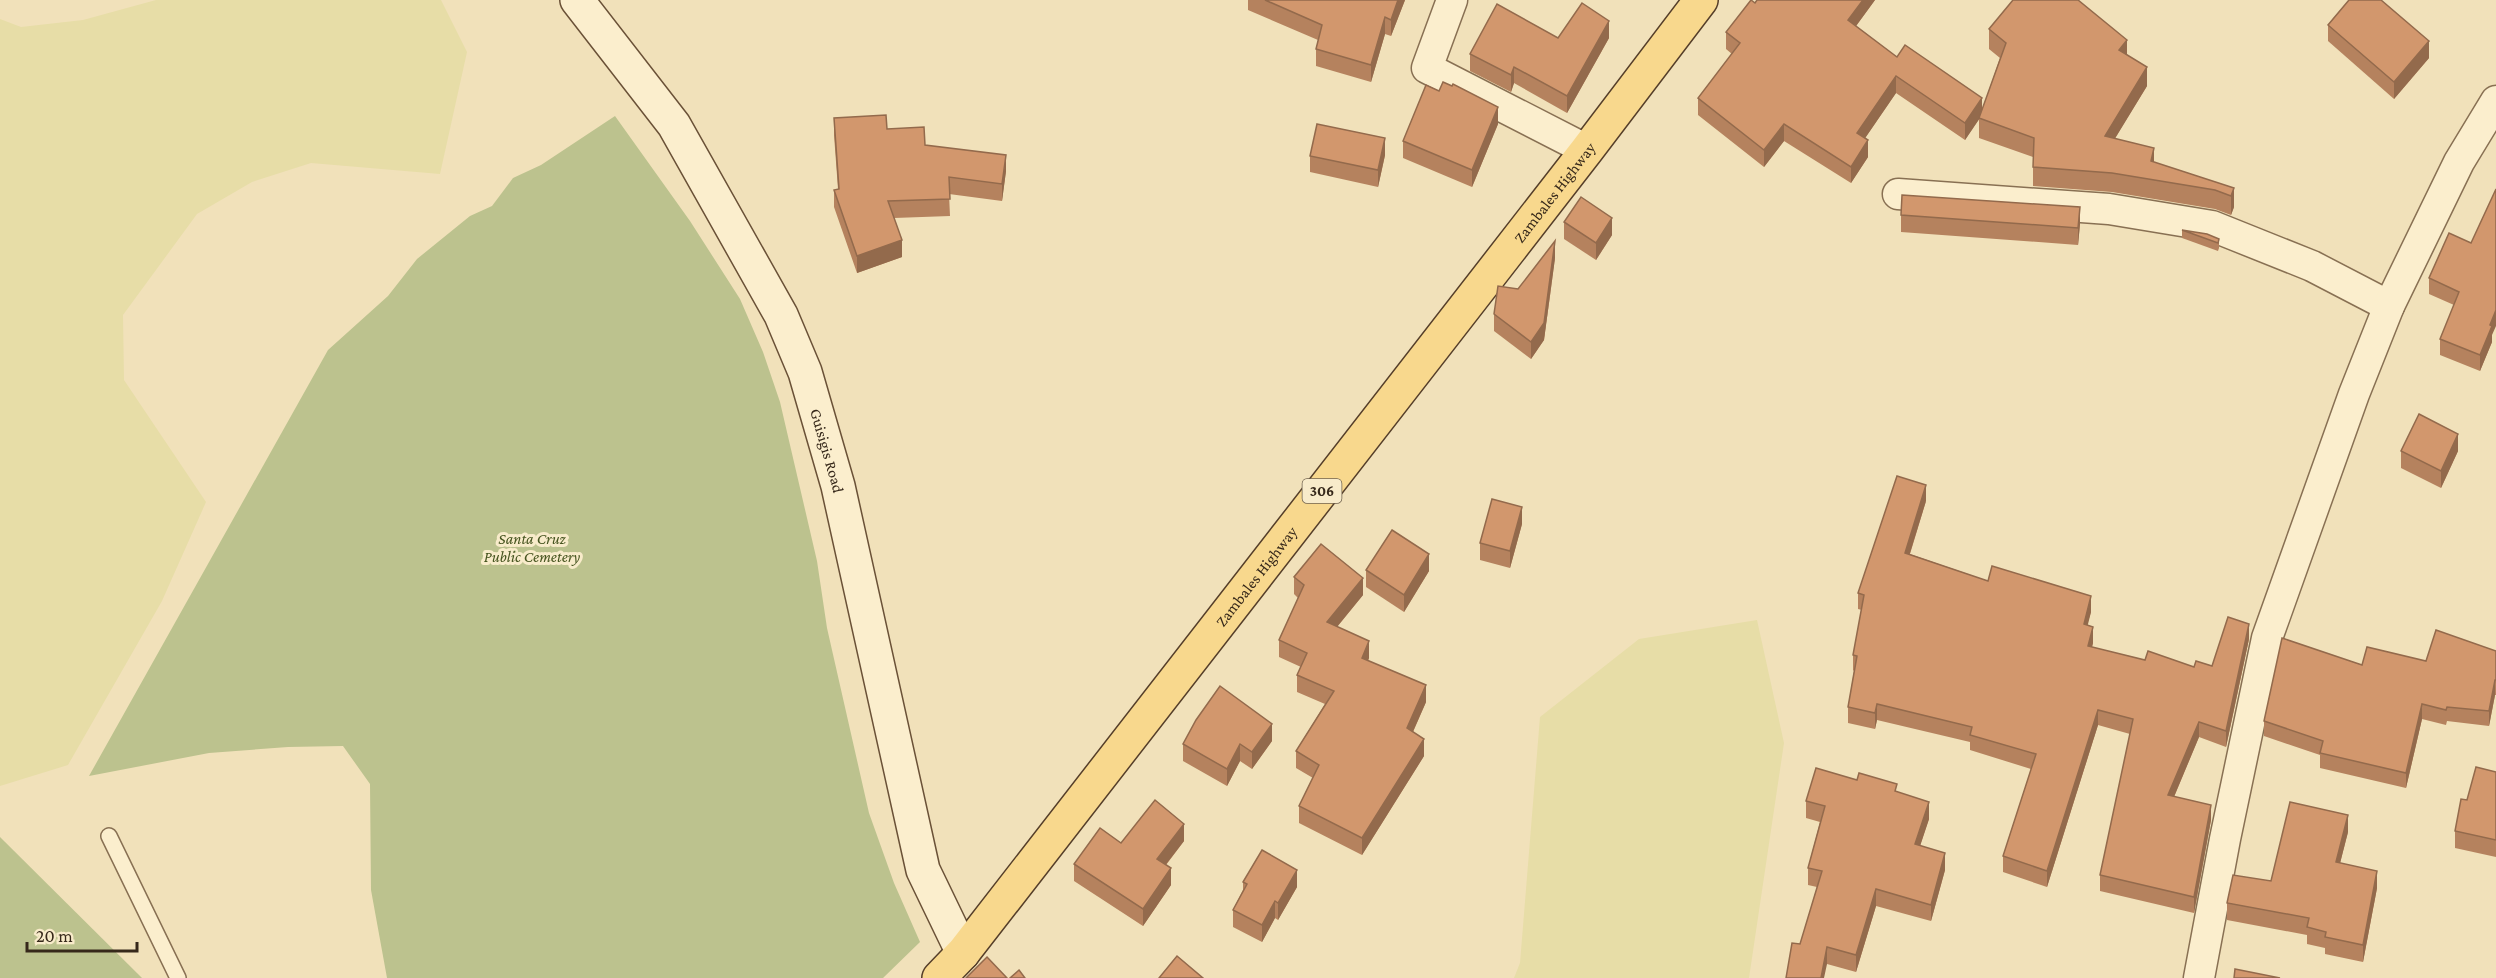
<svg xmlns="http://www.w3.org/2000/svg" width="2496" height="978" font-family="'Crimson Pro',serif">
<style>
.farmland{fill:#e7dda7}
.cemetery{fill:#bcc28e}
.lines{fill:none;stroke-linecap:round;stroke-linejoin:round}
.lane-casing{stroke:#887053;stroke-width:18}
.street-casing{stroke:#887053;stroke-width:33}
.secondary-casing{stroke:#6a5137;stroke-width:36}
.primary-casing{stroke:#553e29;stroke-width:36}
.lane{stroke:#fbeecd;stroke-width:15}
.street{stroke:#fbeecd;stroke-width:30}
.secondary{stroke:#fbeecd;stroke-width:33}
.primary{stroke:#f8d88d;stroke-width:33}
.wall{fill:#b5825e}
.shaded-wall{fill:#936a4c}
.building{fill:#d2976d;stroke:#936a4c;stroke-width:1.5}
.labels{text-anchor:middle;dominant-baseline:central;stroke-width:6;stroke-linejoin:round;paint-order:stroke}
.shield{fill:#f8ebca;stroke:#70624f;stroke-width:1.5}
.shield-label{font-size:15px;font-weight:bold;fill:#36281a}
.street-label{font-size:16px;fill:#36281a;stroke:#f8ebca}
.park-label{font-size:16px;font-style:italic;fill:#46541f;stroke:#f8ebca}
</style>
<rect width="100%" height="100%" fill="#f1e1ba"/>
<g class="farmland">
<path d="M 156,0 L 441,0 L 467,52 L 440,174 L 311,163 L 252,182 L 197,214 L 123,315 L 124,380 L 206,502 L 162,601 L 68,765 L 0,786 L 0,19 L 21,27 L 83,20 Z"/>
<path d="M 1757,620 L 1784,743 L 1749,978 L 1514,978 L 1520,963 L 1540,717 L 1639,639 Z"/>
</g>
<g class="cemetery">
<path d="M 615,116 L 690,221 L 740,299 L 763,352 L 780,402 L 817,561 L 827,628 L 869,813 L 894,883 L 920,942 L 883,978 L 387,978 L 371,890 L 370,784 L 343,746 L 288,747 L 209,753 L 89,776 L 328,350 L 388,296 L 417,259 L 470,216 L 492,206 L 513,178 L 541,165 Z"/>
<path d="M 0,837 L 142,978 L 0,978 Z"/>
</g>
<g class="lines">
<g class="lane-casing">
<path id="lane" d="M 109,836 L 178,978"/>
</g>
<g class="street-casing">
<g id="street">
<path d="M 1452,0 L 1427,68 L 1587,150"/>
<path d="M 1898,194 L 2109,209 L 2212,226 L 2312,266 L 2389,306"/>
<path d="M 2199,978 L 2225,839 L 2267,638 L 2354,394 L 2389,306 L 2459,162 L 2496,101"/>
</g>
</g>
<g class="secondary-casing">
<g id="secondary">
<path id="s1" d="M 577,0 L 674,125 L 781,315 L 805,372 L 838,486 L 923,870 L 963,953"/>
</g>
</g>
<g class="primary-casing">
<g id="primary">
<path id="s2" d="M 939,978 L 963,953 L 1587,150 L 1701,0"/>
</g>
</g>
<use href="#lane" class="lane"/>
<use href="#street" class="street"/>
<use href="#secondary" class="secondary"/>
<use href="#primary" class="primary"/>
</g>
<g class="wall">
<path d="M 1248,0 L 1405,0 L 1391,36 L 1385,34 L 1371,82 L 1316,66 L 1316,49 L 1318,40 L 1248,10 Z"/>
<path d="M 1757,0 L 1875,0 L 1856,26 L 1897,57 L 1982,110 L 2000,58 L 1989,49 L 1989,29 L 2127,55 L 2147,86 L 2115,138 L 2154,162 L 2234,188 L 2234,207 L 2231,215 L 2215,209 L 2112,192 L 2033,186 L 2033,157 L 1979,138 L 1979,119 L 1965,140 L 1896,93 L 1865,138 L 1868,157 L 1851,183 L 1784,141 L 1764,167 L 1698,115 L 1698,98 L 1732,54 L 1726,49 L 1726,32 Z"/>
<path d="M 2328,25 L 2429,58 L 2394,99 L 2328,41 Z"/>
<path d="M 1558,38 L 1609,38 L 1567,113 L 1514,83 L 1511,92 L 1470,71 L 1470,54 Z"/>
<path d="M 1452,86 L 1498,124 L 1472,187 L 1403,158 L 1403,141 L 1439,91 Z"/>
<path d="M 834,118 L 887,129 L 925,145 L 1006,171 L 1002,201 L 949,194 L 950,216 L 894,218 L 902,257 L 857,273 L 834,207 L 834,190 L 838,189 L 834,135 Z"/>
<path d="M 1385,155 L 1378,187 L 1310,172 L 1310,156 Z"/>
<path d="M 1901,215 L 2080,224 L 2078,245 L 1901,232 Z"/>
<path d="M 1564,222 L 1612,235 L 1596,260 L 1564,239 Z"/>
<path d="M 2182,230 L 2219,239 L 2219,248 L 2218,251 L 2182,238 Z"/>
<path d="M 2449,233 L 2492,335 L 2492,342 L 2480,371 L 2440,355 L 2440,339 L 2454,305 L 2429,294 L 2429,278 Z"/>
<path d="M 1555,258 L 1544,340 L 1531,359 L 1494,331 L 1494,314 L 1518,289 Z"/>
<path d="M 2401,451 L 2458,451 L 2441,488 L 2401,468 Z"/>
<path d="M 1926,501 L 1910,554 L 1988,581 L 2091,612 L 2087,625 L 2093,643 L 2092,647 L 2145,660 L 2194,667 L 2212,666 L 2249,639 L 2226,747 L 2199,737 L 2174,797 L 2211,820 L 2194,913 L 2100,891 L 2100,875 L 2130,734 L 2098,725 L 2047,887 L 2003,872 L 2003,856 L 2031,769 L 1970,750 L 1970,742 L 1877,720 L 1875,729 L 1848,723 L 1848,707 L 1854,671 L 1853,670 L 1853,655 L 1862,610 L 1858,609 L 1858,593 Z"/>
<path d="M 1522,524 L 1510,568 L 1480,560 L 1480,543 Z"/>
<path d="M 1366,570 L 1429,571 L 1404,612 L 1366,587 Z"/>
<path d="M 1294,577 L 1363,595 L 1337,627 L 1369,658 L 1368,660 L 1426,702 L 1413,732 L 1424,756 L 1362,855 L 1299,823 L 1299,806 L 1313,778 L 1296,768 L 1296,751 L 1325,704 L 1297,692 L 1297,675 L 1301,667 L 1279,657 L 1279,640 L 1298,598 L 1294,594 Z"/>
<path d="M 2496,651 L 2496,695 L 2495,695 L 2489,726 L 2447,721 L 2446,725 L 2422,719 L 2406,788 L 2320,768 L 2320,755 L 2264,736 L 2264,721 L 2362,665 L 2426,661 Z"/>
<path d="M 1272,741 L 1252,769 L 1240,761 L 1227,786 L 1183,761 L 1183,744 Z"/>
<path d="M 2496,772 L 2496,857 L 2455,848 L 2455,831 L 2467,800 Z"/>
<path d="M 1897,792 L 1929,819 L 1920,846 L 1945,870 L 1931,921 L 1876,906 L 1856,972 L 1827,964 L 1800,944 L 1817,887 L 1808,885 L 1808,868 L 1820,822 L 1806,818 L 1806,801 Z"/>
<path d="M 2348,832 L 2340,863 L 2377,888 L 2363,962 L 2325,954 L 2325,948 L 2307,944 L 2307,935 L 2227,920 L 2227,903 L 2271,881 Z"/>
<path d="M 1184,841 L 1166,865 L 1171,885 L 1143,926 L 1074,881 L 1074,864 L 1121,843 Z"/>
<path d="M 1243,882 L 1297,887 L 1278,920 L 1275,918 L 1262,942 L 1233,927 L 1233,910 L 1243,890 Z"/>
</g>
<g class="shaded-wall">
<path d="M 1398,0 L 1405,0 L 1391,36 L 1391,20 Z"/>
<path d="M 1863,0 L 1875,0 L 1848,37 L 1848,20 Z"/>
<path d="M 1385,17 L 1385,34 L 1371,82 L 1371,65 Z"/>
<path d="M 1609,21 L 1609,38 L 1567,113 L 1567,96 Z"/>
<path d="M 2127,40 L 2127,59 L 2119,50 Z"/>
<path d="M 2429,41 L 2429,58 L 2394,99 L 2394,82 Z"/>
<path d="M 1514,67 L 1514,83 L 1511,92 L 1511,75 Z"/>
<path d="M 2147,67 L 2147,86 L 2105,155 L 2105,136 Z"/>
<path d="M 1896,76 L 1896,93 L 1857,150 L 1857,133 Z"/>
<path d="M 1982,98 L 1982,115 L 1965,140 L 1965,123 Z"/>
<path d="M 1498,107 L 1498,124 L 1472,187 L 1472,170 Z"/>
<path d="M 1784,124 L 1784,141 L 1764,167 L 1764,150 Z"/>
<path d="M 1385,138 L 1385,155 L 1378,187 L 1378,170 Z"/>
<path d="M 1868,140 L 1868,157 L 1851,183 L 1851,167 Z"/>
<path d="M 2154,148 L 2154,167 L 2151,180 L 2151,161 Z"/>
<path d="M 1006,155 L 1006,171 L 1002,201 L 1002,184 Z"/>
<path d="M 2234,188 L 2234,207 L 2231,215 L 2231,196 Z"/>
<path d="M 2080,207 L 2080,224 L 2078,245 L 2078,228 Z"/>
<path d="M 1612,218 L 1612,235 L 1596,260 L 1596,243 Z"/>
<path d="M 902,240 L 902,257 L 857,273 L 857,256 Z"/>
<path d="M 1555,241 L 1555,258 L 1544,340 L 1531,359 L 1531,342 Z"/>
<path d="M 2496,310 L 2496,326 L 2492,335 L 2492,342 L 2480,371 L 2480,355 L 2490,325 Z"/>
<path d="M 2458,434 L 2458,451 L 2441,488 L 2441,471 Z"/>
<path d="M 1926,485 L 1926,501 L 1905,569 L 1905,553 Z"/>
<path d="M 1522,507 L 1522,524 L 1510,568 L 1510,551 Z"/>
<path d="M 1429,554 L 1429,571 L 1404,612 L 1404,595 Z"/>
<path d="M 1363,578 L 1363,595 L 1327,639 L 1327,622 Z"/>
<path d="M 2091,596 L 2091,612 L 2084,640 L 2084,624 Z"/>
<path d="M 2249,624 L 2249,639 L 2226,747 L 2226,731 Z"/>
<path d="M 2093,627 L 2093,643 L 2088,661 L 2088,646 Z"/>
<path d="M 1369,641 L 1369,658 L 1362,675 L 1362,658 Z"/>
<path d="M 2495,680 L 2495,695 L 2489,726 L 2489,711 Z"/>
<path d="M 1426,685 L 1426,702 L 1407,745 L 1407,728 Z"/>
<path d="M 1877,704 L 1877,720 L 1875,729 L 1875,713 Z"/>
<path d="M 2422,704 L 2422,719 L 2406,788 L 2406,773 Z"/>
<path d="M 2098,710 L 2098,725 L 2047,887 L 2047,871 Z"/>
<path d="M 2199,722 L 2199,737 L 2168,811 L 2168,795 Z"/>
<path d="M 1272,724 L 1272,741 L 1252,769 L 1252,752 Z"/>
<path d="M 1424,739 L 1424,756 L 1362,855 L 1362,838 Z"/>
<path d="M 1240,744 L 1240,761 L 1227,786 L 1227,769 Z"/>
<path d="M 1929,802 L 1929,819 L 1915,861 L 1915,844 Z"/>
<path d="M 2211,805 L 2211,820 L 2194,913 L 2194,897 Z"/>
<path d="M 2348,815 L 2348,832 L 2336,879 L 2336,862 Z"/>
<path d="M 1184,824 L 1184,841 L 1157,876 L 1157,859 Z"/>
<path d="M 1945,853 L 1945,870 L 1931,921 L 1931,905 Z"/>
<path d="M 1171,868 L 1171,885 L 1143,926 L 1143,909 Z"/>
<path d="M 1297,870 L 1297,887 L 1278,920 L 1278,903 Z"/>
<path d="M 2377,871 L 2377,888 L 2363,962 L 2363,945 Z"/>
<path d="M 1876,889 L 1876,906 L 1856,972 L 1856,955 Z"/>
<path d="M 1275,901 L 1275,918 L 1262,942 L 1262,925 Z"/>
<path d="M 1827,947 L 1827,964 L 1824,978 L 1821,978 Z"/>
</g>
<g class="building">
<path d="M 1265,0 L 1398,0 L 1391,20 L 1385,17 L 1371,65 L 1316,49 L 1322,25 Z"/>
<path d="M 1751,0 L 1755,3 L 1757,0 L 1863,0 L 1848,20 L 1897,57 L 1905,45 L 1982,98 L 1965,123 L 1896,76 L 1857,133 L 1868,140 L 1851,167 L 1784,124 L 1764,150 L 1698,98 L 1740,43 L 1726,32 Z"/>
<path d="M 2013,0 L 2078,0 L 2127,40 L 2119,50 L 2147,67 L 2105,136 L 2154,148 L 2151,161 L 2234,188 L 2231,196 L 2215,190 L 2112,173 L 2033,167 L 2034,138 L 1979,118 L 2006,43 L 1989,29 Z"/>
<path d="M 2349,0 L 2381,0 L 2429,41 L 2394,82 L 2328,25 Z"/>
<path d="M 1582,3 L 1609,21 L 1567,96 L 1514,67 L 1511,75 L 1470,54 L 1497,4 L 1558,38 Z"/>
<path d="M 1443,82 L 1452,86 L 1453,84 L 1498,107 L 1472,170 L 1403,141 L 1426,85 L 1439,91 Z"/>
<path d="M 886,115 L 887,129 L 924,127 L 925,145 L 1006,155 L 1002,184 L 949,177 L 950,199 L 888,201 L 902,240 L 857,256 L 834,190 L 839,189 L 834,118 Z"/>
<path d="M 1317,124 L 1385,138 L 1378,170 L 1310,156 Z"/>
<path d="M 2496,189 L 2496,310 L 2490,325 L 2492,326 L 2480,355 L 2440,339 L 2459,292 L 2429,278 L 2449,233 L 2471,243 Z"/>
<path d="M 1902,195 L 2080,207 L 2078,228 L 1901,215 Z"/>
<path d="M 1581,197 L 1612,218 L 1596,243 L 1564,222 Z"/>
<path d="M 2182,230 L 2207,234 L 2219,239 L 2218,243 Z"/>
<path d="M 1555,241 L 1544,323 L 1531,342 L 1494,314 L 1498,286 L 1518,289 Z"/>
<path d="M 2419,414 L 2458,434 L 2441,471 L 2401,451 Z"/>
<path d="M 1897,476 L 1926,485 L 1905,553 L 1988,581 L 1992,566 L 2091,596 L 2084,624 L 2093,627 L 2088,646 L 2145,660 L 2148,651 L 2194,667 L 2196,661 L 2212,666 L 2228,617 L 2249,624 L 2226,731 L 2199,722 L 2168,795 L 2211,805 L 2194,897 L 2100,875 L 2133,719 L 2098,710 L 2047,871 L 2003,856 L 2036,754 L 1970,735 L 1972,727 L 1877,704 L 1875,713 L 1848,707 L 1857,656 L 1853,655 L 1864,595 L 1858,593 Z"/>
<path d="M 1492,499 L 1522,507 L 1510,551 L 1480,543 Z"/>
<path d="M 1392,530 L 1429,554 L 1404,595 L 1366,570 Z"/>
<path d="M 1321,544 L 1363,578 L 1327,622 L 1369,641 L 1362,658 L 1426,685 L 1407,728 L 1424,739 L 1362,838 L 1299,806 L 1319,765 L 1296,751 L 1334,691 L 1297,675 L 1307,653 L 1279,640 L 1304,585 L 1294,577 Z"/>
<path d="M 2436,630 L 2496,651 L 2496,680 L 2495,680 L 2489,711 L 2447,707 L 2446,710 L 2422,704 L 2406,773 L 2320,753 L 2323,741 L 2264,721 L 2282,638 L 2362,665 L 2367,647 L 2426,661 Z"/>
<path d="M 1220,686 L 1272,724 L 1252,752 L 1240,744 L 1227,769 L 1183,744 L 1196,720 Z"/>
<path d="M 2476,767 L 2496,772 L 2496,840 L 2455,831 L 2461,799 L 2467,800 Z"/>
<path d="M 1816,768 L 1857,780 L 1859,773 L 1897,784 L 1895,791 L 1929,802 L 1915,844 L 1945,853 L 1931,905 L 1876,889 L 1856,955 L 1827,947 L 1821,978 L 1786,978 L 1792,943 L 1800,944 L 1822,871 L 1808,868 L 1825,806 L 1806,801 Z"/>
<path d="M 1155,800 L 1184,824 L 1157,859 L 1171,868 L 1143,909 L 1074,864 L 1100,828 L 1121,843 Z"/>
<path d="M 2290,802 L 2348,815 L 2336,862 L 2377,871 L 2363,945 L 2325,937 L 2326,932 L 2307,927 L 2309,918 L 2227,903 L 2233,875 L 2271,881 Z"/>
<path d="M 1262,850 L 1297,870 L 1278,903 L 1275,901 L 1262,925 L 1233,910 L 1247,884 L 1243,882 Z"/>
<path d="M 1177,956 L 1203,978 L 1159,978 Z"/>
<path d="M 987,957 L 1007,978 L 966,978 Z"/>
<path d="M 2235,969 L 2280,978 L 2234,978 Z"/>
<path d="M 1019,970 L 1025,978 L 1010,978 Z"/>
</g>
<g class="labels">
<rect class="shield" x="1302.5" y="479" width="39" height="24" rx="4.5"/>
<g class="shield-label">
<text x="1322" y="491">306</text>
</g>
<g class="street-label">
<text stroke="none"><textPath href="#s2" startOffset="998">Zambales Highway</textPath></text>
<text stroke="none"><textPath href="#s1" startOffset="520">Guisigis Road</textPath></text>
<text stroke="none"><textPath href="#s2" startOffset="512">Zambales Highway</textPath></text>
</g>
<g class="park-label">
<text x="532" y="538">Santa Cruz<tspan x="532" dy="18">Public Cemetery</tspan></text>
</g>
</g>
<path d="M27 942v9h110v-9" fill="none" stroke="#36281a" stroke-width="3"/>
<text x="36" y="942" font-size="18" fill="#36281a" stroke="#f8ebca" stroke-width="4.5" paint-order="stroke">20 m</text>
</svg>
